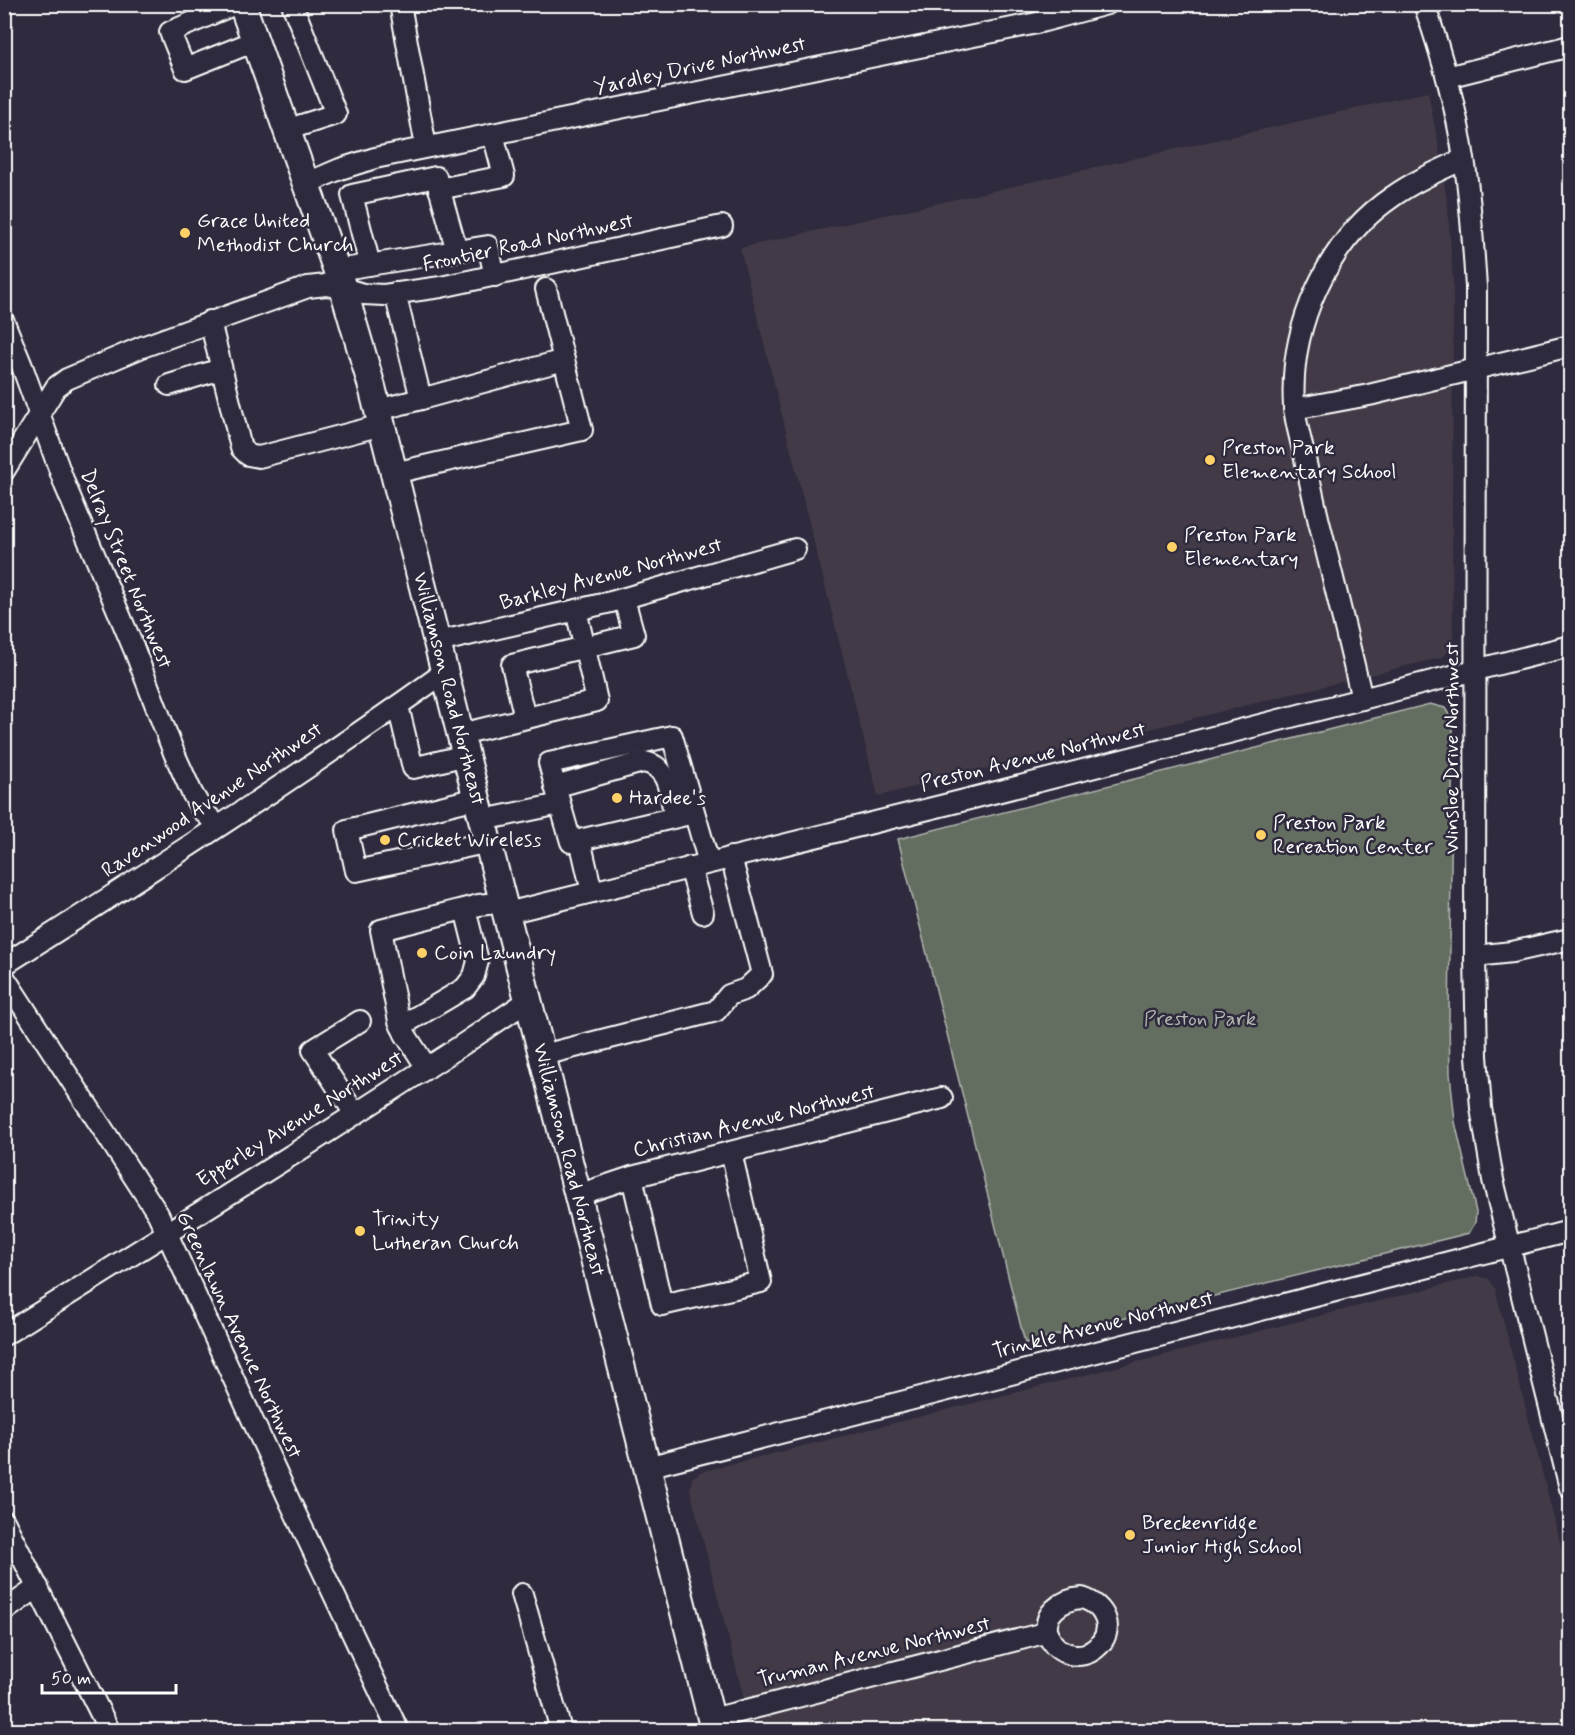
<svg xmlns="http://www.w3.org/2000/svg" width="1575" height="1735" font-family="Mynerve,sans-serif">
<style>
.built{fill:#433a47}
.green{fill:#636d61;stroke:#b1b6b0;stroke-width:1.5}
.lines{fill:none;stroke-linecap:round;stroke-linejoin:round}
.minor-casing{stroke:#fff;stroke-width:24}
.major-casing{stroke:#fff;stroke-width:30}
.minor{stroke:#2f2a3d;stroke-width:20}
.major{stroke:#2f2a3d;stroke-width:26}
.poi-dot{fill:#ffd166;stroke:#2f2a3d;stroke-width:2}
.labels{text-anchor:middle;dominant-baseline:central;stroke-width:5;stroke-linejoin:round;paint-order:stroke}
.street-label{font-size:21px;fill:#fff;stroke:#2f2a3d}
.poi-label{font-size:21px;fill:#fff;stroke:#2f2a3d;text-anchor:start}
.park-label{font-size:21px;fill:#b1b6b0;stroke:#2f2a3d}
</style>
<rect width="100%" height="100%" fill="#2f2a3d"/>
<filter id="ink" filterUnits="userSpaceOnUse"><feTurbulence type="fractalNoise" baseFrequency=".0167" numOctaves="2"/><feDisplacementMap in="SourceGraphic" scale="12" xChannelSelector="R" yChannelSelector="G"/><feConvolveMatrix kernelMatrix="1 2 1 2 8 2 1 2 1" color-interpolation-filters="sRGB"/></filter>
<g filter="url(#ink)">
<g class="built">
<path d="M 1428,92 L 1439,148 L 1448,208 L 1453,282 L 1452,529 L 1453,638 L 1450,649 L 1443,657 L 878,796 L 740,248 Z"/>
<path d="M 1478,1276 L 1489,1279 L 1495,1288 L 1570,1581 L 1570,1730 L 752,1730 L 690,1489 L 692,1478 L 700,1472 Z"/>
</g>
<path class="green" d="M 1430,704 L 1445,708 L 1453,721 L 1449,1020 L 1450,1074 L 1455,1122 L 1476,1212 L 1475,1223 L 1469,1233 L 1025,1343 L 898,839 Z"/>
<g class="lines">
<g class="minor-casing">
<g id="minor">
<path d="M 235,4 L 170,32 L 185,69 L 255,41"/>
<path d="M 400,4 L 426,147"/>
<path d="M 1424,4 C 1442,55 1456,106 1464,159 C 1471,202 1473,244 1476,287 L 1475,956 L 1477,1056 L 1481,1108 L 1493,1180 L 1570,1488"/>
<path d="M 1447,77 L 1570,46"/>
<path d="M 286,130 L 336,114 L 292,4"/>
<path d="M 305,184 L 340,169 L 375,158 L 1037,23 L 1107,4"/>
<path d="M 439,189 L 504,176 L 493,134"/>
<path d="M 457,251 L 488,246 L 495,276"/>
<path d="M 337,270 L 457,251 L 436,177 L 352,195 L 370,265"/>
<path d="M 395,293 L 421,399 L 564,360 L 546,289"/>
<path d="M 210,321 L 241,448 L 248,455 L 259,457 L 382,425"/>
<path d="M 4,322 L 22,366 L 65,485 L 134,649 L 174,753 L 192,793 L 202,810 L 218,826"/>
<path d="M 169,385 L 221,369"/>
<path d="M 1294,409 L 1369,395 L 1570,346"/>
<path d="M 378,410 L 421,399"/>
<path d="M 4,471 L 56,387 L 67,379 L 142,347 L 308,287 L 326,285 L 343,288 L 363,294 L 384,295 L 441,287 L 722,226"/>
<path d="M 394,473 L 582,430 L 564,360"/>
<path d="M 438,642 L 611,602 L 795,549"/>
<path d="M 1362,699 C 1348,640 1334,581 1319,522 C 1313,497 1308,471 1302,446 C 1299,433 1295,419 1294,406 C 1289,328 1326,242 1392,197 C 1414,181 1440,170 1464,159"/>
<path d="M 398,706 L 413,768 L 466,755"/>
<path d="M 525,718 L 512,665 L 634,635 L 624,599"/>
<path d="M 461,734 L 597,701 L 576,610"/>
<path d="M 555,787 L 643,762 C 670,765 670,797 675,817"/>
<path d="M 477,798 L 347,830 L 356,871 L 489,842"/>
<path d="M 560,804 L 571,842 L 694,813"/>
<path d="M 483,820 L 560,804 L 549,763 L 672,736 L 709,863"/>
<path d="M 580,840 L 592,892"/>
<path d="M 690,867 L 703,913"/>
<path d="M 507,913 L 969,799 L 1570,646"/>
<path d="M 1475,956 L 1512,952 L 1570,939"/>
<path d="M 4,965 C 152,870 302,775 445,672"/>
<path d="M 4,977 L 158,1214 L 291,1504 L 398,1730"/>
<path d="M 401,1026 L 465,988 L 474,976 L 478,961 L 465,909"/>
<path d="M 543,1055 L 716,1011 L 729,995 L 746,989 L 762,974 L 731,857"/>
<path d="M 427,1068 L 405,1034 L 399,1021 L 381,930 L 479,905 L 504,902"/>
<path d="M 355,1114 L 313,1050 L 360,1021"/>
<path d="M 632,1177 L 662,1305 L 761,1282 L 731,1152"/>
<path d="M 578,1195 L 632,1177 L 942,1098"/>
<path d="M 4,1335 L 295,1153 L 447,1055 L 529,1000"/>
<path d="M 647,1467 L 1570,1231"/>
<path d="M 4,1521 L 109,1730"/>
<path d="M 522,1594 L 561,1730"/>
<path d="M 1082,1598 C 1105,1605 1117,1630 1096,1648 C 1081,1661 1057,1655 1049,1637 C 1039,1614 1063,1599 1082,1598 Z"/>
<path d="M 4,1611 L 38,1587"/>
<path d="M 712,1719 L 1048,1632"/>
</g>
</g>
<g class="major-casing">
<g id="major">
<path id="s1" d="M 242,4 L 343,288 L 372,387 L 714,1730"/>
</g>
</g>
<use href="#minor" class="minor"/>
<use href="#major" class="major"/>
</g>
</g>
<g class="poi-dot">
<circle cx="185" cy="233" r="6"/>
<circle cx="1210" cy="460" r="6"/>
<circle cx="1172" cy="547" r="6"/>
<circle cx="617" cy="798" r="6"/>
<circle cx="1261" cy="835" r="6"/>
<circle cx="385" cy="840" r="6"/>
<circle cx="422" cy="953" r="6"/>
<circle cx="360" cy="1231" r="6"/>
<circle cx="1130" cy="1535" r="6"/>
</g>
<g class="labels">
<g class="street-label">
<text transform="translate(700 66) rotate(-12)">Yardley Drive Northwest</text>
<text transform="translate(528 243) rotate(-12)">Frontier Road Northwest</text>
<text transform="translate(126 569) rotate(68)">Delray Street Northwest</text>
<text transform="translate(611 574) rotate(-15)">Barkley Avenue Northwest</text>
<text stroke="none"><textPath href="#s1" startOffset="716">Williamson Road Northeast</textPath></text>
<text transform="translate(1452 748) rotate(-90)">Winsloe Drive Northwest</text>
<text transform="translate(1033 757) rotate(-14)">Preston Avenue Northwest</text>
<text transform="translate(212 800) rotate(-34)">Ravenwood Avenue Northwest</text>
<text transform="translate(300 1119) rotate(-32)">Epperley Avenue Northwest</text>
<text transform="translate(754 1121) rotate(-14)">Christian Avenue Northwest</text>
<text stroke="none"><textPath href="#s1" startOffset="1202">Williamson Road Northeast</textPath></text>
<text transform="translate(1103 1325) rotate(-14)">Trinkle Avenue Northwest</text>
<text transform="translate(239 1335) rotate(65)">Greenlawn Avenue Northwest</text>
<text transform="translate(874 1652) rotate(-14)">Truman Avenue Northwest</text>
</g>
<g class="poi-label">
<text x="197" y="221">Grace United<tspan x="197" dy="24">Methodist Church</tspan></text>
<text x="1222" y="448">Preston Park<tspan x="1222" dy="24">Elementary School</tspan></text>
<text x="1184" y="535">Preston Park<tspan x="1184" dy="24">Elementary</tspan></text>
<text x="629" y="798">Hardee's</text>
<text x="1273" y="823">Preston Park<tspan x="1273" dy="24">Rereation Center</tspan></text>
<text x="397" y="840">Cricket Wireless</text>
<text x="434" y="953">Coin Laundry</text>
<text x="372" y="1219">Trinity<tspan x="372" dy="24">Lutheran Church</tspan></text>
<text x="1142" y="1523">Breckenridge<tspan x="1142" dy="24">Junior High School</tspan></text>
</g>
<g class="park-label">
<text x="1200" y="1019">Preston Park</text>
</g>
</g>
<rect width="1575" height="1735" fill="none" stroke="#2f2a3d" stroke-width="24"/>
<rect x="12" y="12" width="1551" height="1711" fill="none" stroke="#fff" stroke-width="2" filter="url(#ink)"/>
<path d="M42 1684v9h134v-9" fill="none" stroke="#ffffff" stroke-width="3"/>
<text x="51" y="1684" font-size="18" fill="#ffffff" stroke="#2f2a3d" stroke-width="4.5" paint-order="stroke">50 m</text>
</svg>
